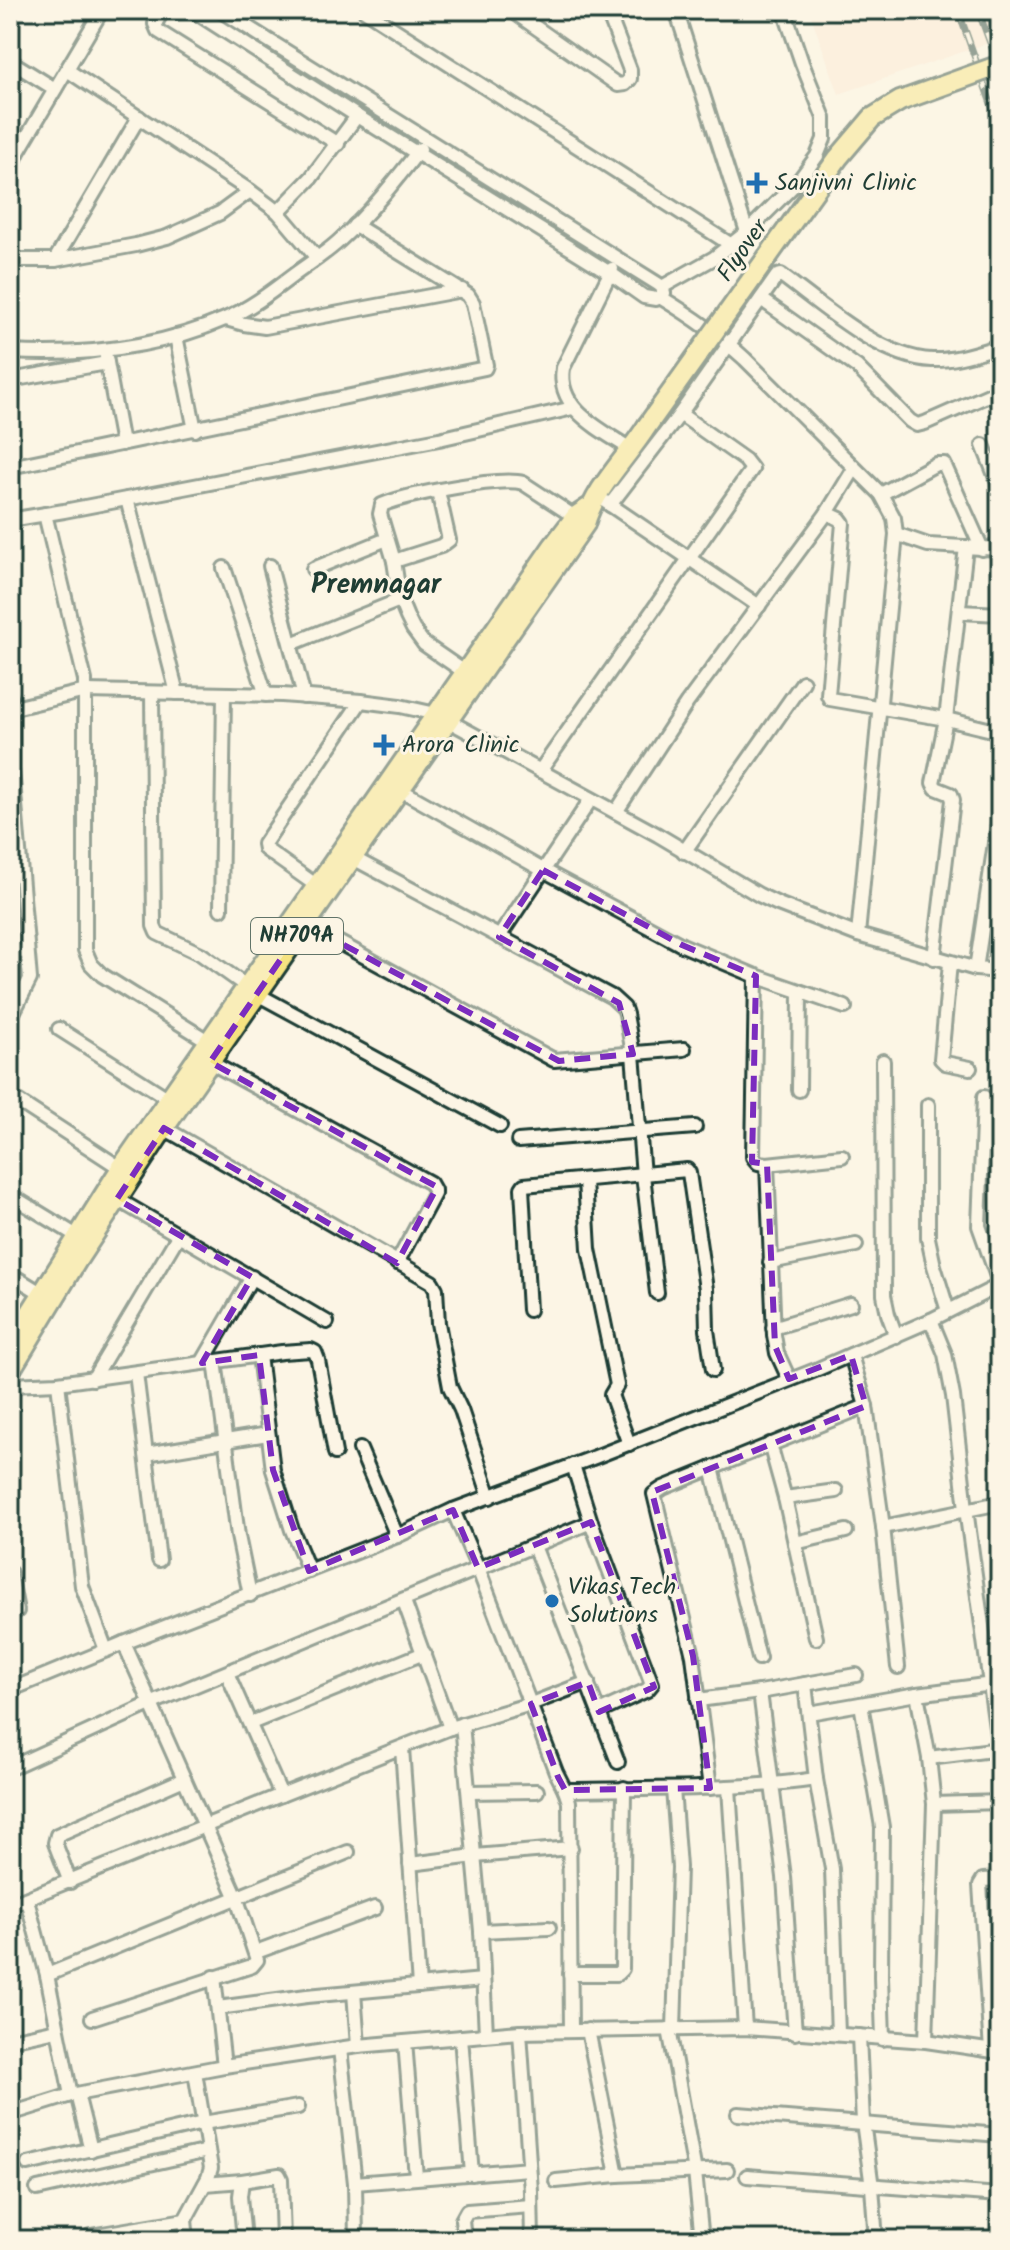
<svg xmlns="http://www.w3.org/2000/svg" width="1010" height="2250" font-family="Kalam,sans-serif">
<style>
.built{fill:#fce8d4}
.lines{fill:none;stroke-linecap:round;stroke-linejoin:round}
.minor-casing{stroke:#1f3d34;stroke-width:18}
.highway-casing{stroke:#1f3d34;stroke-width:24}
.minor{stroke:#fcf5e5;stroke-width:12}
.highway{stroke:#f6e381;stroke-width:18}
.rail-casing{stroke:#1f3d34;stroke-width:7}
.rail{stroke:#fcf5e5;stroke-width:4;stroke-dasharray:12;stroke-linecap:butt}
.highway-bridge-casing{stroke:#1f3d34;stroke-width:24;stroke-linecap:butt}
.highway-bridge{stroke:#f6e381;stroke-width:18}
.marked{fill:none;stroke:#7b2cbf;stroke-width:6;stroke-dasharray:16 10;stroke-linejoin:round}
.poi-dot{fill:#1f6fb2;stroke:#fcf5e5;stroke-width:3}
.labels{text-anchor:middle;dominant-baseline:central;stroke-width:6;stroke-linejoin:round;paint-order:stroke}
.shield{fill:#fcf5e5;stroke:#617469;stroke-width:2}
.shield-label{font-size:22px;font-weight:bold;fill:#1f3d34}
.poi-label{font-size:24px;fill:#1f3d34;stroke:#fcf5e5;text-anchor:start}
.street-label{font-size:24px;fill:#1f3d34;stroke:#fcf5e5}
.quarter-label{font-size:28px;font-weight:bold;fill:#1f3d34;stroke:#fcf5e5}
</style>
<rect width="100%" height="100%" fill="#fcf5e5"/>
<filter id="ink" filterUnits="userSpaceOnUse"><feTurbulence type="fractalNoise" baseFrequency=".0125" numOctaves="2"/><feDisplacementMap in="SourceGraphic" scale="16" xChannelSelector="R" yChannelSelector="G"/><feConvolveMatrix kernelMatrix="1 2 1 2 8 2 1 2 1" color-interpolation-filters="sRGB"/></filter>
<g filter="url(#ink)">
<path class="built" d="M 809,10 L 1000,10 L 1000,39 L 839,94 Z"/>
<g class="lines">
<g class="minor-casing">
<g id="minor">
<path d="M 163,10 L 155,24 L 158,31 L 338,144"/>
<path d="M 192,10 L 357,116 L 610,273 L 644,297 L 656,299 L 660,297 C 690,315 719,335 745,359 L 881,494 L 894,518 L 896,534 L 858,935"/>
<path d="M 220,10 L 658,284 L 662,287 L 664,293 L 660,297"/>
<path d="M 364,10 L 730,244"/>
<path d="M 511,10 L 618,85 L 625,84 L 630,79 L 630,70 L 607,10"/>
<path d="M 676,10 L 747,232"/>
<path d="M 10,18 L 15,10"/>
<path d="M 10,61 L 55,89"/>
<path d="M 67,70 L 250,191 L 278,212 L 317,258"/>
<path d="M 10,170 L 18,152 L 102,10"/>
<path d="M 278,212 L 311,178 L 357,116"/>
<path d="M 10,260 L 55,260 L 136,245 L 167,237 L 220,213 L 250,191"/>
<path d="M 55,260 L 139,117"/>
<path d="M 612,269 L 563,368 C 556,410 602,430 632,450"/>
<path d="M 662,287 L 714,258 L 747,232 L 800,179 L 817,156 L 824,139 L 824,118 L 802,63 L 784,10"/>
<path d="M 761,299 L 857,367 L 910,421 L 917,425 L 925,423 L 1000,390"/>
<path d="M 226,319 L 244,324 L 265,327 L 462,290"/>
<path d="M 176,336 L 195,430"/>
<path d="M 10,352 C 82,356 158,348 225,319 C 249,309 270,293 291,277 C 307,265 325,254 340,240 C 369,214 396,180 420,149"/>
<path d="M 106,357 L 122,444"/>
<path d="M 10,380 L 107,363"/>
<path d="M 983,445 L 1000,488"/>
<path d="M 10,467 L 485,368 L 486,365 L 473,303 L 468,295 L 355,225"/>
<path d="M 881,494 L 936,464 L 944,464 L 982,549"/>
<path d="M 127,499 L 177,693"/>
<path d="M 606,502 L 759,606"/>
<path d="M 610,505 L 680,414 L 777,276 L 781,275 C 822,305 880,358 932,360 C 955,361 979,352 1000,346"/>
<path d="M 827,513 L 840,519 L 843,523 L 828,695 L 830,699 L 946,719 L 1000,732"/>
<path d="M 45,514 L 85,680 L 85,950 L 91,964 L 102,975 L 208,1041"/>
<path d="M 10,520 L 64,511 L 439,439 L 573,408"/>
<path d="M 896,534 L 928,545 L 1000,549"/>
<path d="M 394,561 L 441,546 L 449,540 L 438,491"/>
<path d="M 270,566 L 304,697"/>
<path d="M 224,568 L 266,695"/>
<path d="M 313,569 L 387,539"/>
<path d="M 960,612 L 1000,614"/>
<path d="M 291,644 L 400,600"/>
<path d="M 466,673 L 424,644 L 413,629 L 407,617 L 400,600 L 394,561 L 380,514 L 382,505 C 404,495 501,476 523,483 L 581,521"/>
<path d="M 152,693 L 154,926 L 157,933 L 201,954 L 246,986"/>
<path d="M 10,697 L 12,708 L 12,769 L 30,979 L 10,1019"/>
<path d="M 10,709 L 86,691 L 282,695 L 361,701 L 400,706 L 436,714 L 658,835 L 759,895 L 778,904 L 858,935 L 976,969 L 1000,971"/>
<path d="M 540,771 L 752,469 L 745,460 L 680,414"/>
<path d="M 399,789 L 543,870 L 682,945 L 756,976 L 845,1007"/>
<path d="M 616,812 L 687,703 L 827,513 L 854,469"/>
<path d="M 684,852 L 803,682"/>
<path d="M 353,858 L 612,997 L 624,1008 L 626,1014 L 633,1054 L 643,1175 L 657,1293"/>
<path d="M 317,886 L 265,849 L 264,844 L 361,701"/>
<path d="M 221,909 L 224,694"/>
<path d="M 305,924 L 554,1060 L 684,1049"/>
<path d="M 499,937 L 591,799"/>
<path d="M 10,953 L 27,951"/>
<path d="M 934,958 L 953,800 L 951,794 L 936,788 L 933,783 L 946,719 L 966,547"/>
<path d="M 950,963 L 941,1059 L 945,1063 L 970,1068"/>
<path d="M 976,969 L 1000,810"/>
<path d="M 756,976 L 753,1157 L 758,1163 L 767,1164 L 842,1156"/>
<path d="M 257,994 L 500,1126"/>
<path d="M 59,1029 L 169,1099"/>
<path d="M 883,1061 L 884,1295 L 888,1314 L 896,1336"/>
<path d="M 210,1062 L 430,1183 L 434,1190 L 434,1194 L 397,1263"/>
<path d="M 799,1090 L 800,992"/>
<path d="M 10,1096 L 125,1171"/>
<path d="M 928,1105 L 928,1238 L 934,1266 L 948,1311"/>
<path d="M 164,1128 L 432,1282 L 436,1289 L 438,1323 L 450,1387 L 461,1410 L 490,1497"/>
<path d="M 518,1141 L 695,1127"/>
<path d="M 767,1164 L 774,1335 L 777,1353 L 789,1379"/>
<path d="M 585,1180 L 589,1249 L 617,1385 L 611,1395 L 629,1444"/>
<path d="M 10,1195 L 77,1236"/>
<path d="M 117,1199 L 327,1322"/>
<path d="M 770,1262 L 856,1245"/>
<path d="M 10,1274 L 41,1293"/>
<path d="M 529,1310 L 522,1188 L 524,1185 L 687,1170 L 689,1173 L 706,1289 L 707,1330 L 713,1370"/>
<path d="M 931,1320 L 945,1354 L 953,1396 L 966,1509 L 999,1750"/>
<path d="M 773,1328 L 851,1304"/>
<path d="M 259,1355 L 273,1470 L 292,1530 L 309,1571"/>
<path d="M 851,1355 L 866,1406 L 883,1527 L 898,1667"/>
<path d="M 215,1361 L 238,1536 L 250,1595"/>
<path d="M 202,1363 L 252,1277"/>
<path d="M 136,1373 L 159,1560"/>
<path d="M 93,1379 L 178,1236"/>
<path d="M 58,1383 L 82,1586 L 106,1650"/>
<path d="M 10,1385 L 58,1383 L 282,1352 L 311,1350 L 315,1352 L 318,1360 L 335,1453"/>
<path d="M 770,1444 L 785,1498 L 816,1638"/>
<path d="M 360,1449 L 397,1536"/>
<path d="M 146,1454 L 268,1434"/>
<path d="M 573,1465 L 591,1522 L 652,1684 L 647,1690 L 599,1712"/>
<path d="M 712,1468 L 759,1658"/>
<path d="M 785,1498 L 836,1491"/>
<path d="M 453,1510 L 478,1568 L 556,1772 L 565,1790 L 569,1802 L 571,2030"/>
<path d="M 883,1527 L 1000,1503"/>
<path d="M 795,1543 L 846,1531"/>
<path d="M 534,1546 L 618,1762"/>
<path d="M 10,1573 L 17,1611"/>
<path d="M 404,1601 L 450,1728"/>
<path d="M 227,1673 L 281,1795"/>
<path d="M 805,1684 L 816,1779 L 832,1869 L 838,2034"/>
<path d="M 10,1690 L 124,1643 L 397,1536 L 453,1510 L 595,1457 L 818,1369 L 931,1320 L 1000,1285 L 979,1226 L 984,1097"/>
<path d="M 760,1692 L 784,1877 L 795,2033"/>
<path d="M 917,1694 L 929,1758 L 934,1804 L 926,2041"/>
<path d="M 698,1700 L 760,1692 L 856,1675"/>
<path d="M 861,1704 L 882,1827 L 881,1977 L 883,2039"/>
<path d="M 809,1713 L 917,1694 L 1000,1683"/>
<path d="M 251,1723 L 424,1653"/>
<path d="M 462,1724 L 481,1931 L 486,2034"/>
<path d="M 402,1748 L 419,1986"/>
<path d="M 929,1758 L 1000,1749"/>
<path d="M 10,1768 L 150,1704 L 591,1522"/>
<path d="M 710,1788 L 693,1656 L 654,1494 L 663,1488 L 866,1406"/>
<path d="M 729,1788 L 745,2028"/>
<path d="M 673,1789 L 679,1867 L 674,2029"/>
<path d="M 565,1790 C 649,1788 733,1791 816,1779"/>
<path d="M 469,1792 L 537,1791"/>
<path d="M 934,1804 L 1000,1802"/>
<path d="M 410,1864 L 475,1856 L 571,1848"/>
<path d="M 70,1882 L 55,1843 L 57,1835 L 184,1779"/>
<path d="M 27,1900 L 47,1975 L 71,2095"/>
<path d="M 10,1905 L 281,1795 L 450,1728 L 531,1704 L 588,1682"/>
<path d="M 481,1931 L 549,1928"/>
<path d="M 256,1952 L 375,1908"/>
<path d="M 570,1974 L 617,1974 L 622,1969 L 624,1788"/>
<path d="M 47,1975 L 348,1852"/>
<path d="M 214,1977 L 224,2066"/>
<path d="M 354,1992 L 358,2046"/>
<path d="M 218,2008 L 307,1996 L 483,1980"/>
<path d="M 92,2018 L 252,1966 L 257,1960 L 236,1896 L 124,1643"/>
<path d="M 669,2029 L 695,2172 L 702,2240"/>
<path d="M 588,2030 L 617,2175"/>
<path d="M 520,2032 L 531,2191 L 532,2240"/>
<path d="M 859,2036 L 863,2122 L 872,2187 L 876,2240"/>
<path d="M 461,2037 L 472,2174"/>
<path d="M 10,2040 L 57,2030"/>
<path d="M 405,2042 L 416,2177"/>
<path d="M 340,2049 L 355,2183 L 356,2240"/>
<path d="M 991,2051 L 980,1885 L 983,1880 L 1000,1879"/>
<path d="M 77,2094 L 91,2150"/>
<path d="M 10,2114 L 71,2095 L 224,2066 L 358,2046 L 520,2032 L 745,2028 L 926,2041 L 1000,2052"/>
<path d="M 738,2114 L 1000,2135"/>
<path d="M 28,2164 L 203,2123 L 298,2107"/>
<path d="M 747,2176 L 1000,2195"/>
<path d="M 242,2181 L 240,2196 L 244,2240"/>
<path d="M 556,2181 L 617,2175 L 727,2170"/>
<path d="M 355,2183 L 529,2169"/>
<path d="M 205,2184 L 242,2181 L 279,2175 L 281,2179 L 283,2240"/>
<path d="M 37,2189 L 208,2151"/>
<path d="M 86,2240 L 90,2236 L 185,2220"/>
<path d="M 187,2240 L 185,2220 L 208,2178 L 211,2168 L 195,2072"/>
<path d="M 394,2240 L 395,2240"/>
<path d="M 464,2240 L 462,2220 L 467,2211 L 531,2206"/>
</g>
</g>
<g class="highway-casing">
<g id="highway">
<path d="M 10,1345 L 121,1168 L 553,546 L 576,516 L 588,508"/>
<path d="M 10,1371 L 76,1262 L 164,1128 L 585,524 C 595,487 627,458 647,426"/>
</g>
</g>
<use href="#minor" class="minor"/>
<use href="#highway" class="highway"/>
<g class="rail-casing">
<g id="rail">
<path d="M 958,10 L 1000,129"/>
<path d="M 978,10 L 1000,70"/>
</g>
</g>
<use href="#rail" class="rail"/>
<g class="highway-bridge-casing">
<path id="highway-bridge" d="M 647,426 L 838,158 L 872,118 L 900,101 L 1000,65"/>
</g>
<use href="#highway-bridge" class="highway-bridge"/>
</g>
</g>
<path d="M0 0H1010V2250H0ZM 543,870 L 682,945 L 756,976 L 752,1162 L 767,1164 L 775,1346 L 789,1379 L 851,1355 L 866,1406 L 652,1492 L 693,1656 L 710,1788 L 565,1790 L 558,1777 L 531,1704 L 588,1682 L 599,1712 L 654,1687 L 591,1522 L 478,1568 L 453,1510 L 309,1571 L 273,1470 L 259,1355 L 202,1363 L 252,1277 L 117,1199 L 164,1128 L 397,1263 L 437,1187 L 210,1062 L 305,924 L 559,1061 L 633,1054 L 619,1003 L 499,937 Z" fill="#fcf5e5" fill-opacity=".55" fill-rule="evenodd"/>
<path class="marked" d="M 543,870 L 682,945 L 756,976 L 752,1162 L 767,1164 L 775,1346 L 789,1379 L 851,1355 L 866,1406 L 652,1492 L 693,1656 L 710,1788 L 565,1790 L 558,1777 L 531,1704 L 588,1682 L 599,1712 L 654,1687 L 591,1522 L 478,1568 L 453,1510 L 309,1571 L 273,1470 L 259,1355 L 202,1363 L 252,1277 L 117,1199 L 164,1128 L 397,1263 L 437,1187 L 210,1062 L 305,924 L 559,1061 L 633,1054 L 619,1003 L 499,937 Z"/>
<g class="poi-dot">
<path d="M753 171h8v8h8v8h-8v8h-8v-8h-8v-8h8z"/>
<path d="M380 733h8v8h8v8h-8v8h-8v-8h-8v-8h8z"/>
<circle cx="552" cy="1601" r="8"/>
</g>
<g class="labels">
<rect class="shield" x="251" y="918" width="92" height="36" rx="6"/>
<g class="shield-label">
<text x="297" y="936">NH709A</text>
</g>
<g class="poi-label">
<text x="775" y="183">Sanjivni Clinic</text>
<text x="402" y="745">Arora Clinic</text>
<text x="568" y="1587">Vikas Tech<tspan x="568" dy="28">Solutions</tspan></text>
</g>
<g class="street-label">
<text transform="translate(743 251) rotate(-55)">Flyover</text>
</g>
<g class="quarter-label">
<text x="376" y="585">Premnagar</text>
</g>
</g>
<rect width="1010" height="2250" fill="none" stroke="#fcf5e5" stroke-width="40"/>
<rect x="20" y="20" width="970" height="2210" fill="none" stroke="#1f3d34" stroke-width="3" filter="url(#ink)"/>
</svg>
